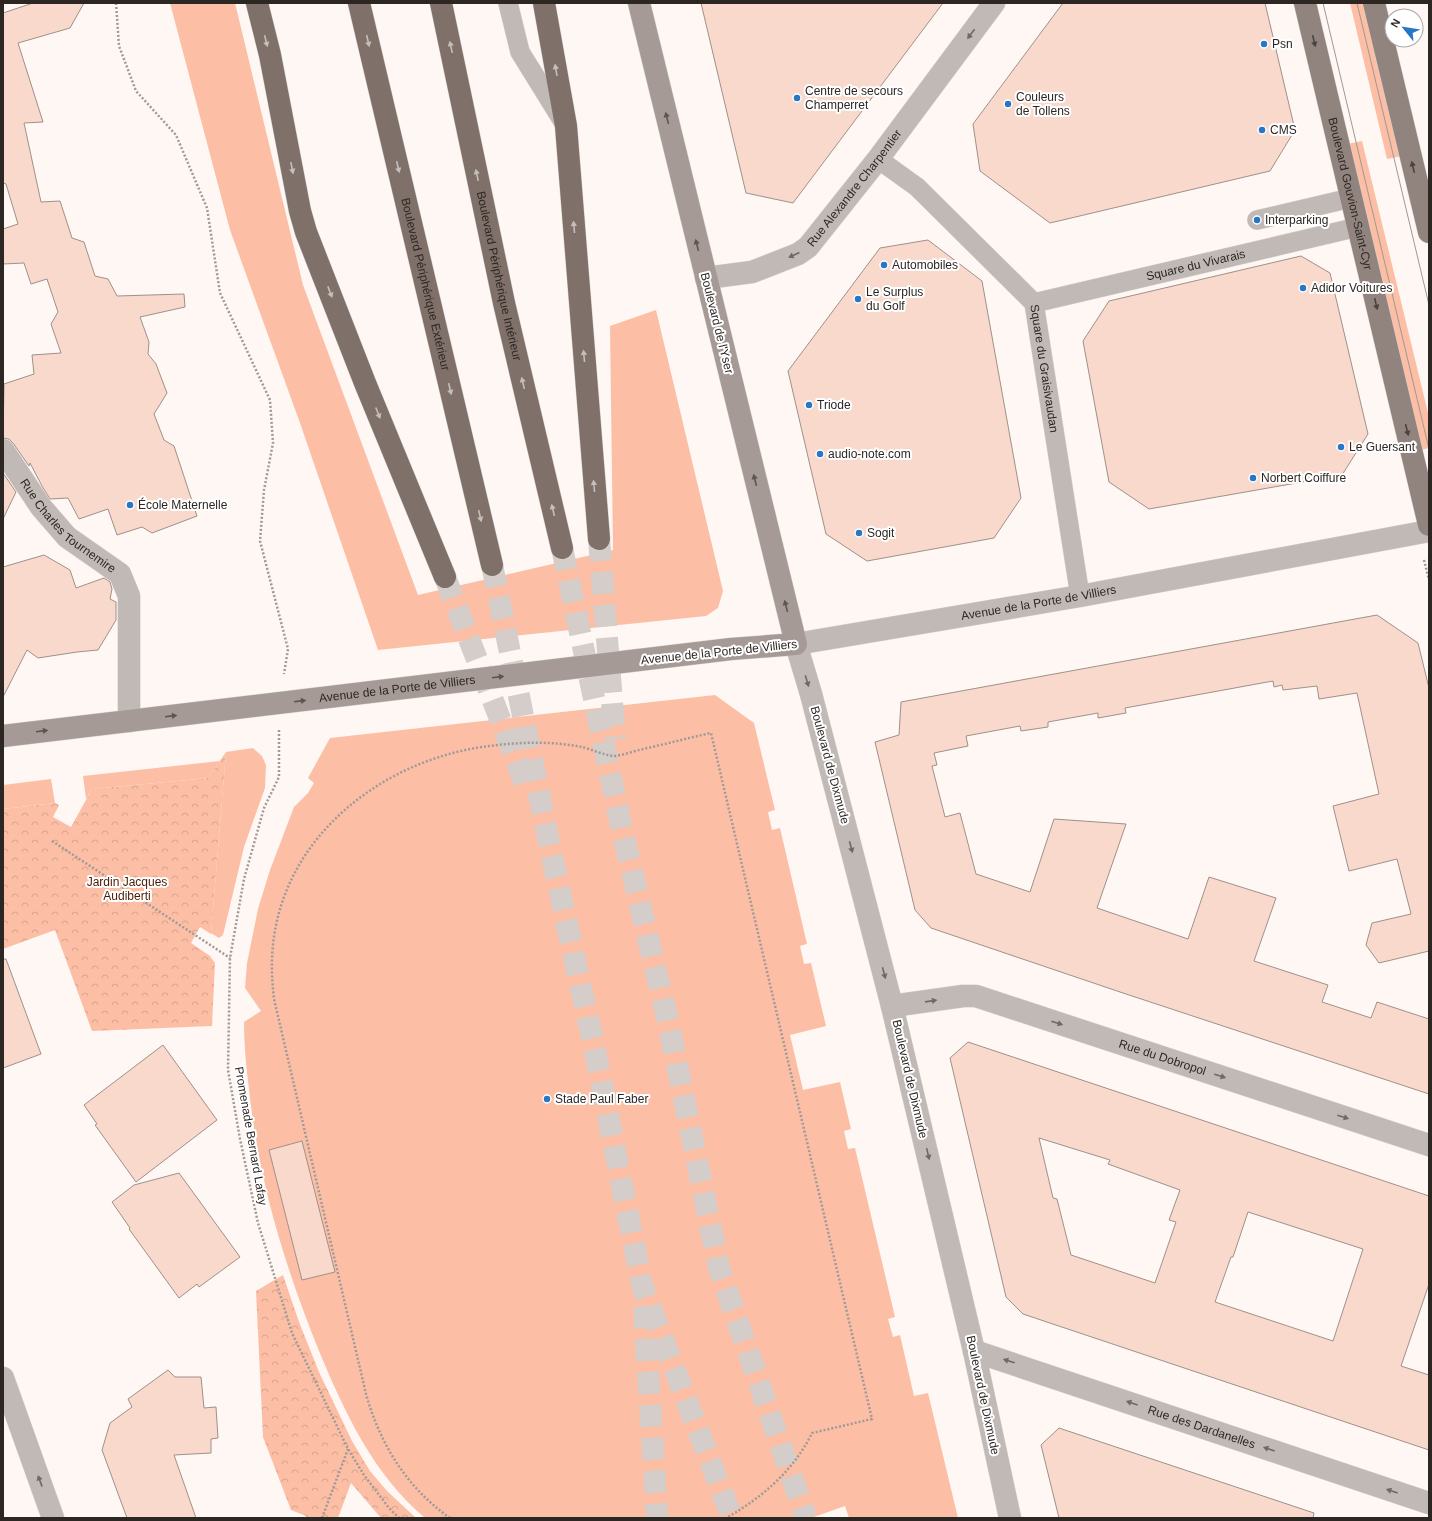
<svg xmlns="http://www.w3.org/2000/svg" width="1432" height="1521" font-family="Arial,sans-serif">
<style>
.green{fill:#fcbfa5}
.forest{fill:url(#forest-crowns)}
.building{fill:#f9d9cb;stroke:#a09089;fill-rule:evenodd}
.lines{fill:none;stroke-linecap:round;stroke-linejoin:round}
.highway-tunnel{stroke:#d4cdca;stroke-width:22;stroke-dasharray:22 11;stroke-linecap:butt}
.lane-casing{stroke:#d8d2cf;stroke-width:20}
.street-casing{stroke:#d8d2cf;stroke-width:23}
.secondary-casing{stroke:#d8d2cf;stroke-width:23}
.primary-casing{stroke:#d8d2cf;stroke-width:23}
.highway-casing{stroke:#d8d2cf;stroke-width:23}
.path{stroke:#a09a97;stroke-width:2.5;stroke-dasharray:2 2;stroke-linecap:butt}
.lane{stroke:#c0b9b6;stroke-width:19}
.street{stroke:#c0b9b6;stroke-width:22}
.secondary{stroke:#a59a95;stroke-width:22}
.primary{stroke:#91837e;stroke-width:22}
.highway{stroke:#7f7069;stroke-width:22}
.tram{stroke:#9f9895;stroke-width:1}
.oneway{fill:#6f6966}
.oneway2{fill:#c5bfbc}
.oneway3{fill:#4b433f}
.oneway4{fill:#5d5551}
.poi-dot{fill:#2777c6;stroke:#fff;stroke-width:1.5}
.labels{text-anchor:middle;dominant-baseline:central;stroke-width:4;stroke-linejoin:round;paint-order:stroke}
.poi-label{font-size:12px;fill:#2d2724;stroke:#fff;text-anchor:start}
.street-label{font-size:12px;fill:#2d2724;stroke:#fff}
.park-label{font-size:12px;fill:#4a1b03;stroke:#fff}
</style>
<defs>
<pattern id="forest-crowns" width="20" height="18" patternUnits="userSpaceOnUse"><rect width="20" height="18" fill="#fcbfa5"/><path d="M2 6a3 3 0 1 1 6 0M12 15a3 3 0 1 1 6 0" fill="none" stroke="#d8a48e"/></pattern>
</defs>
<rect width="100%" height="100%" fill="#fef7f4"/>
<g class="green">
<path d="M 170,3 L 235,3 L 303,285 L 418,595 L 613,550 L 610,326 L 656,310 L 723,591 L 718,608 L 706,616 L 378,650 L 300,423 L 230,230 Z"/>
<path d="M 1350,3 L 1366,3 L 1402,156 L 1387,159 Z"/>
<path d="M 1362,141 L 1429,417 L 1429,448 L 1420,450 L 1347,144 Z"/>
<path d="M 715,695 L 754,723 L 775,810 L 768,812 L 772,830 L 780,828 L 807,944 L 800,946 L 804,964 L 811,963 L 826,1026 L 790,1035 L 803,1090 L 840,1082 L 851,1129 L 844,1131 L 848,1149 L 855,1148 L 895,1317 L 888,1319 L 893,1337 L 900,1335 L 914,1396 L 928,1393 L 958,1518 L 849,1518 L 845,1506 L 811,1518 L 425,1518 C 373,1474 345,1413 319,1351 C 285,1267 258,1179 249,1089 C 246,1067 244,1044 244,1022 L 261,1011 L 245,988 L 247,963 L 258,909 L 270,870 L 294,807 L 308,793 L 314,783 L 308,778 L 330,738 Z"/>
<path d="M 253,748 L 262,756 L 266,765 L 265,788 L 244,847 L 223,935 L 219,938 L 211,933 L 226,752 Z"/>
<path d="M 220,761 L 208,778 L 92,789 L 86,799 L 83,776 Z"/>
<path d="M 51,779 L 55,803 L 3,809 L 3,785 Z"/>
</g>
<g class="forest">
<path d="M 226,752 L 211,934 L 200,927 L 191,943 L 210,956 L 215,963 L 212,1026 L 92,1031 L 55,930 L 3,949 L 3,809 L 55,803 L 59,805 L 53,817 L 71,827 L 92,789 L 208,778 Z"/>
<path d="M 283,1275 L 299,1322 L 319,1372 L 352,1441 L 370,1471 L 387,1491 L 416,1518 L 381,1518 L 351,1483 L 338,1518 L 305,1518 L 306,1516 L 291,1510 L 263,1437 L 256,1291 Z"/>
</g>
<g class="building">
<path d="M 33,3 L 84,3 L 70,28 L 18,43 L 43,122 L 24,123 L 41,202 L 60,201 L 72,238 L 84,242 L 95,276 L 108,279 L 117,296 L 184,294 L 185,307 L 140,317 L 149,342 L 148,354 L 156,364 L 167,393 L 154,414 L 164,440 L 174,446 L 197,516 L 152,533 L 142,527 L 117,535 L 108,509 L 79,519 L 68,498 L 50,499 L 42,486 L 30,463 L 29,466 L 13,443 L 9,439 L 3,438 L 4,384 L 34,374 L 32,355 L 61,353 L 51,324 L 58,312 L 47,279 L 31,284 L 24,263 L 3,264 L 3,229 L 18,224 L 6,184 L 3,183 L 3,13 Z"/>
<path d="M 701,3 L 943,3 L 793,203 L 746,193 Z"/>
<path d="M 1063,3 L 1265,3 L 1295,130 L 1270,171 L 1050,223 L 980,171 L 973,124 Z"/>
<path d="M 928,240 L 982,281 L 1021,498 L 994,538 L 867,561 L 826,534 L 788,371 L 880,248 Z"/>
<path d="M 1301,256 L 1330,273 L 1368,434 L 1342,475 L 1149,509 L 1109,482 L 1083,341 L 1109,301 Z"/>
<path d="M 3,473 L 16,492 L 3,519 Z"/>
<path d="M 44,555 L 70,570 L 76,588 L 104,578 L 110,582 L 112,589 L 110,599 L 116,602 L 116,620 L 98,650 L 77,652 L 38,658 L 27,650 L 3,697 L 3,567 Z"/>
<path d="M 1377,615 L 1418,643 L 1429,688 L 1429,951 L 1379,963 L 1366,945 L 1372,923 L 1411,914 L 1397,859 L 1349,871 L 1333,806 L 1379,794 L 1357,693 L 1319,699 L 1317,686 L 1283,690 L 1282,685 L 1274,687 L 1273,681 L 1125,708 L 1126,713 L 1098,718 L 1098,713 L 1048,722 L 1048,727 L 1021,731 L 1020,726 L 966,736 L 968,746 L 934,753 L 937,765 L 932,766 L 945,817 L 960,813 L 976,874 L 1030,892 L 1054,819 L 1126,824 L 1097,908 L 1188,939 L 1209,877 L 1276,898 L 1254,961 L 1328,985 L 1322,1002 L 1371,1018 L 1377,1002 L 1429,1019 L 1429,1094 L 1120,992 L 931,928 L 915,910 L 875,742 L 899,735 L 901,702 Z"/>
<path d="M 3,959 L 6,959 L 41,1054 L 3,1068 Z"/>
<path d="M 968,1042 L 1429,1196 L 1429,1284 L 1401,1366 L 1429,1375 L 1429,1450 L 1023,1314 L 1006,1297 L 950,1058 ZM 1039,1138 L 1110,1160 L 1108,1164 L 1180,1190 L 1169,1220 L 1176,1222 L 1155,1283 L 1071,1255 L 1057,1199 L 1053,1198 ZM 1248,1212 L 1363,1249 L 1333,1341 L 1215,1302 L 1231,1257 L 1233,1257 Z"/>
<path d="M 163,1045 L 217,1120 L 136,1182 L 95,1125 L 97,1124 L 84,1105 Z"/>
<path d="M 302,1141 L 335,1272 L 302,1280 L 269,1150 Z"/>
<path d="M 179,1173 L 240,1257 L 199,1287 L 197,1284 L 179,1298 L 129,1229 L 130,1228 L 112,1202 L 134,1185 Z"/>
<path d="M 168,1370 L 175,1377 L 201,1377 L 204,1408 L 216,1407 L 218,1438 L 211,1439 L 211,1453 L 174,1455 L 196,1518 L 127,1518 L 102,1450 L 110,1423 L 132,1407 L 128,1399 Z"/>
<path d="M 1059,1428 L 1314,1513 L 1313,1518 L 1059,1518 L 1041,1445 Z"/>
</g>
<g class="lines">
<g class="highway-tunnel">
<path d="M 599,539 L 615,739"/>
<path d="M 562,548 L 622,830 L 668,1021 L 719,1268 L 806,1518"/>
<path d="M 492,565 L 551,852 L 595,1051 L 642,1285 L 732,1518"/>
<path d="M 445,577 L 528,791"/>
<path d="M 644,1306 L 657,1518"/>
</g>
<g class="lane-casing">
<g id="lane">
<path d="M 508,3 L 520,52 L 564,123"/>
<path id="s1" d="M 878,159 L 917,187 L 1034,303 L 1080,596"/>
<path d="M 1257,220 L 1351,198"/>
<path id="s2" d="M 1034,303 L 1358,227"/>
</g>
</g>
<g class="street-casing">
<g id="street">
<path id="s3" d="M 706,278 L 752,272 L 798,254 L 808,247 L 878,159 L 994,3"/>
<path id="s4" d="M 3,450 L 41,507 L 67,537 L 120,574 L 129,596 L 129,721"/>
<path id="s5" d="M 892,1006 L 963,996 L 976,996 L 1429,1145"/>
<path id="s6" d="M 974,1351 L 1429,1503"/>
<path d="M 3,1378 L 53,1518"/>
<path id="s7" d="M 1010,1518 L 974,1351 L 892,1006 L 811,694 L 796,644 L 1080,596 L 1429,531"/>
</g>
</g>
<g class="secondary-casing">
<g id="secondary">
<path id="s8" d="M 3,736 L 731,649 L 796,644 L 639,3"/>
</g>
</g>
<g class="primary-casing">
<g id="primary">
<path id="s9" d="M 1305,3 L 1429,525"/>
<path d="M 1374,3 L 1429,232"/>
</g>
</g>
<g class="highway-casing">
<g id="highway">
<path d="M 257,3 L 270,55 L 300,211 L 306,232 L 365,383 L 445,577"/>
<path id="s10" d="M 359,3 L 492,565"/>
<path id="s11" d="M 441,3 L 504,303 L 562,548"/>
<path d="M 544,3 L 566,126 L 599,539"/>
</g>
</g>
<g class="path">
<path d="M 116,3 L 119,46 L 136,91 L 176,135 L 207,208 L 220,293 L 270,400 L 273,443 L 264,490 L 260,541 L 288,649 L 284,674"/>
<path d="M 1424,560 L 1429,580"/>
<path d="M 279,730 L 279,777 L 264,808 L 244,879 L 230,958 L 228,1070 L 240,1139 L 258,1223 L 292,1333 L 348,1449 L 364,1475 L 389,1508 L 399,1518"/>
<path d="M 52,841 L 230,958"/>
<path d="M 322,1518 L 348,1449"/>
<path d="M 450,1518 C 407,1488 380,1444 366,1394 L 274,999 C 272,981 271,963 273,945 C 284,835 384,759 489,746 C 520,742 552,741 582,747 C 590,749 607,756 614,756 C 624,755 634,751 643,749 C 666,744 688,738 711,733 L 872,1419 L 812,1433 C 794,1470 762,1498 726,1518"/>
</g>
<use href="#lane" class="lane"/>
<use href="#street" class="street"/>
<use href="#secondary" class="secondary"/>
<use href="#primary" class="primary"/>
<use href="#highway" class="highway"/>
<g class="tram">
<path d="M 1323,3 L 1429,449"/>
<path d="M 1357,3 L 1429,305"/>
</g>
</g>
<defs><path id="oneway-solid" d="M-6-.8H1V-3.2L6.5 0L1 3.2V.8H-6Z"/></defs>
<g class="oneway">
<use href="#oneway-solid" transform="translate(971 34) rotate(127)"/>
<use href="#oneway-solid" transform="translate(794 255) rotate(155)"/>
<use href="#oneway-solid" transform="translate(807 681) rotate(73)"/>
<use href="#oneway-solid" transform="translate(851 847) rotate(75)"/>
<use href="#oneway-solid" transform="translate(884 973) rotate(75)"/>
<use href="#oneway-solid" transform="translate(931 1001) rotate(-8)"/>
<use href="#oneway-solid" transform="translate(1057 1023) rotate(18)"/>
<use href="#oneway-solid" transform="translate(1220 1076) rotate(18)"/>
<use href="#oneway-solid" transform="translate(1343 1117) rotate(18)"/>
<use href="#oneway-solid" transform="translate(928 1154) rotate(77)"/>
<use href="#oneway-solid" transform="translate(1009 1361) rotate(-162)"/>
<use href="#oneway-solid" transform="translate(1132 1403) rotate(-161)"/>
<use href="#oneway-solid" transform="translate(1269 1449) rotate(-161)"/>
<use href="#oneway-solid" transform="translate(40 1481) rotate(-110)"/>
<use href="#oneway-solid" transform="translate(1392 1491) rotate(-161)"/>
</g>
<g class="oneway2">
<use href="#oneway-solid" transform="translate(266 41) rotate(76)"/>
<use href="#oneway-solid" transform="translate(368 41) rotate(77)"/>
<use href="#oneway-solid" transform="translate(451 47) rotate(-102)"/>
<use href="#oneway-solid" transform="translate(556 70) rotate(-100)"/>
<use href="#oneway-solid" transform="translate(398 167) rotate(77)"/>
<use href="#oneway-solid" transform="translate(292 168) rotate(79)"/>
<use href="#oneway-solid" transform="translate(477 175) rotate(-102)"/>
<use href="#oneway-solid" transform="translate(574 227) rotate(-95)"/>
<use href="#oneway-solid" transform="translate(330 292) rotate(69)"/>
<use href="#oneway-solid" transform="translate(584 356) rotate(-95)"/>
<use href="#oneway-solid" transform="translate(523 383) rotate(-103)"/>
<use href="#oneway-solid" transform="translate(450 389) rotate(77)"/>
<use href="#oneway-solid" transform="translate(378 413) rotate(68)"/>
<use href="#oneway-solid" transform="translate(594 486) rotate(-95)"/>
<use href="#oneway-solid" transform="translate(553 510) rotate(-103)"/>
<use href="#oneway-solid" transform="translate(480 516) rotate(77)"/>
</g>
<g class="oneway3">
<use href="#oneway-solid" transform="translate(1314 41) rotate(77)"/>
<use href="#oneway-solid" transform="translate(1413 167) rotate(-103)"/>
<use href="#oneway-solid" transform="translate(1376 304) rotate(77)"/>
<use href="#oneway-solid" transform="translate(1407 430) rotate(76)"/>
</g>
<g class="oneway4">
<use href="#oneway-solid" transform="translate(667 118) rotate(-104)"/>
<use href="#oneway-solid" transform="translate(697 245) rotate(-104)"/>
<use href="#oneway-solid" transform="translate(755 480) rotate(-104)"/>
<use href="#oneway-solid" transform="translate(786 606) rotate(-104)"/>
<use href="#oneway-solid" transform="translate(498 677) rotate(-7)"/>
<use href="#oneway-solid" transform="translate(300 701) rotate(-7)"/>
<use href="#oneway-solid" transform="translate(171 716) rotate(-7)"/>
<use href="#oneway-solid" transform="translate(42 731) rotate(-7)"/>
</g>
<g class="poi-dot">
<circle cx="1264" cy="44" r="4"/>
<circle cx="797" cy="98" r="4"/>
<circle cx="1008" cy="104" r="4"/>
<circle cx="1262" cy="130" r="4"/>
<circle cx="1257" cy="220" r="4"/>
<circle cx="884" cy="265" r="4"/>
<circle cx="1303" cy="288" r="4"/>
<circle cx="858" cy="299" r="4"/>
<circle cx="809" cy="405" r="4"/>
<circle cx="1341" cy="447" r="4"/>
<circle cx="820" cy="454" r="4"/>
<circle cx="1253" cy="478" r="4"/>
<circle cx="130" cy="505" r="4"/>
<circle cx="859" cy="533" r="4"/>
<circle cx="547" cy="1099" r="4"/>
</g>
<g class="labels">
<g class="poi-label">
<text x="1272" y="44">Psn</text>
<text x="805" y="91">Centre de secours<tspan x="805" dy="14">Champerret</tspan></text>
<text x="1016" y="97">Couleurs<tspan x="1016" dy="14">de Tollens</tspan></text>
<text x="1270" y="130">CMS</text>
<text x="1265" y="220">Interparking</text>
<text x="892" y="265">Automobiles</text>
<text x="1311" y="288">Adidor Voitures</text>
<text x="866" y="292">Le Surplus<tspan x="866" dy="14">du Golf</tspan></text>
<text x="817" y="405">Triode</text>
<text x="1349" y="447">Le Guersant</text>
<text x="828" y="454">audio-note.com</text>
<text x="1261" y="478">Norbert Coiffure</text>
<text x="138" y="505">École Maternelle</text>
<text x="867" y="533">Sogit</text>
<text x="555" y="1099">Stade Paul Faber</text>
</g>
<g class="street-label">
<text stroke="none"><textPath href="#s3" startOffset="183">Rue Alexandre Charpentier</textPath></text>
<text stroke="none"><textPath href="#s9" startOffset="196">Boulevard Gouvion-Saint-Cyr</textPath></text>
<text stroke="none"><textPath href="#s2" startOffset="166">Square du Vivarais</textPath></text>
<text stroke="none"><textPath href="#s11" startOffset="279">Boulevard Périphérique Intérieur</textPath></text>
<text stroke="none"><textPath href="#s10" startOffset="289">Boulevard Périphérique Extérieur</textPath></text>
<text transform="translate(717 323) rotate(76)">Boulevard de l'Yser</text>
<text stroke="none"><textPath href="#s1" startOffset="279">Square du Graisivaudan</textPath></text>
<text stroke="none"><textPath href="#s4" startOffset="101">Rue Charles Tournemire</textPath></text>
<text stroke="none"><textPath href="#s7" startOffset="1146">Avenue de la Porte de Villiers</textPath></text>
<text transform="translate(719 652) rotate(-6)">Avenue de la Porte de Villiers</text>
<text stroke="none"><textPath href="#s8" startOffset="397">Avenue de la Porte de Villiers</textPath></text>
<text transform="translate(830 765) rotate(75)">Boulevard de Dixmude</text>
<text stroke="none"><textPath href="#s5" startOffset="281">Rue du Dobropol</textPath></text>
<text transform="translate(910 1079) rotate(77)">Boulevard de Dixmude</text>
<text transform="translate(251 1136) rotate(80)">Promenade Bernard Lafay</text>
<text transform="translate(983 1395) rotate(78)">Boulevard de Dixmude</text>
<text stroke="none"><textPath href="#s6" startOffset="240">Rue des Dardanelles</textPath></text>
</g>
<g class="park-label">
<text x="127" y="882">Jardin Jacques<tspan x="127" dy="14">Audiberti</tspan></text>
</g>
</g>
<rect width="1432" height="1521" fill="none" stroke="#2d2724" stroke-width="8"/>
<g transform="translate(1404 28) rotate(300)"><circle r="19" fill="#ffffff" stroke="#aba9a7"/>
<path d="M0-3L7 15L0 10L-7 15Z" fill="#2777c6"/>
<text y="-6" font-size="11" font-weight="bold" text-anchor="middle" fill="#2d2724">N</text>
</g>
</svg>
